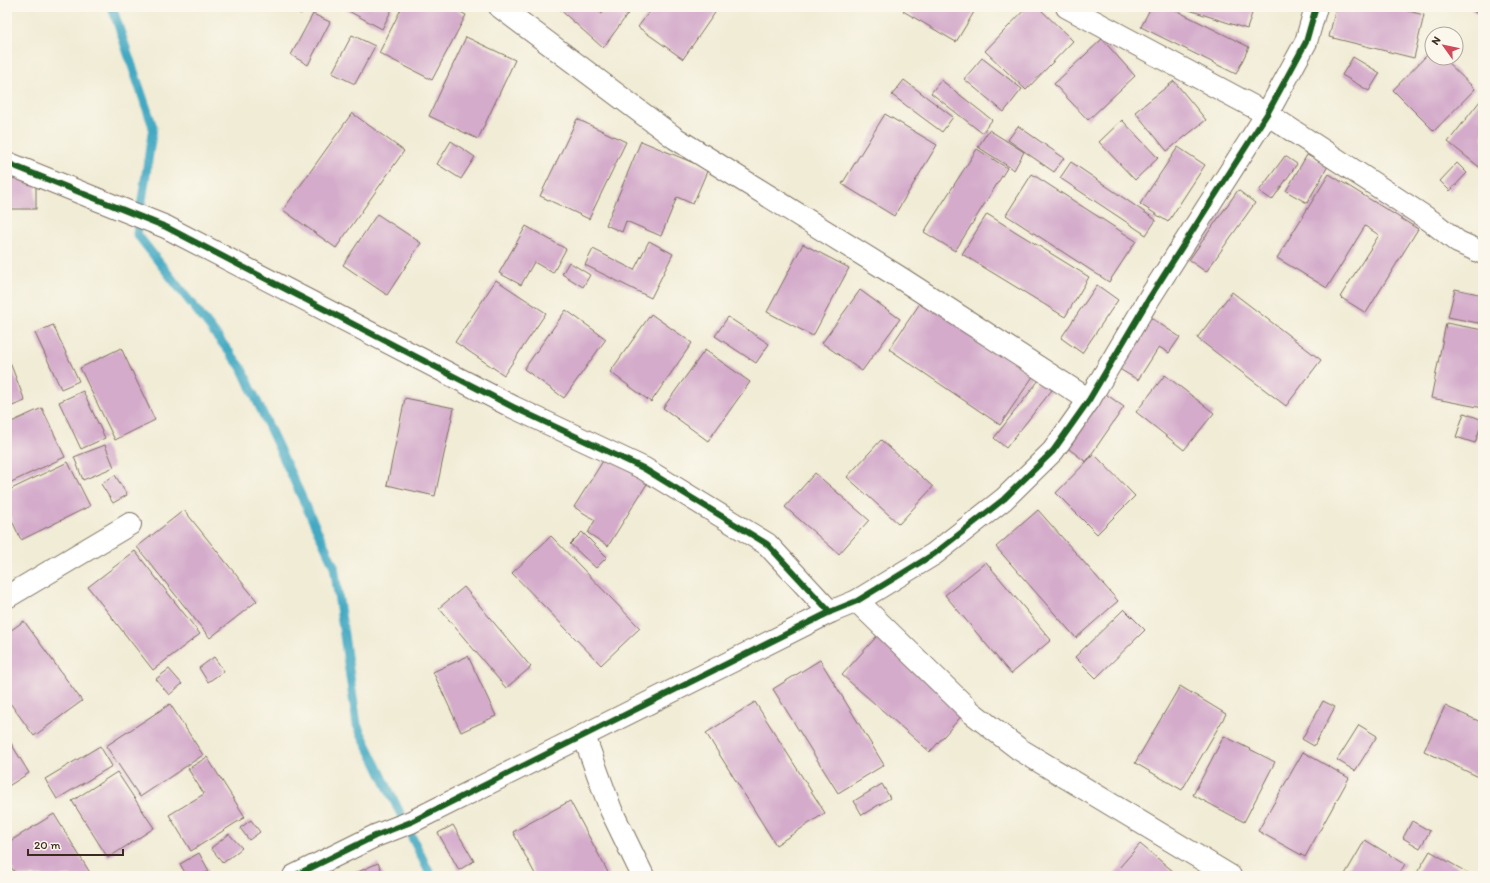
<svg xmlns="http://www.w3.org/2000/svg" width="1490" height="883" font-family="Itim,sans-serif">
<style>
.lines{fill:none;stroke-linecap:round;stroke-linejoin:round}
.stream{stroke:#42a9c2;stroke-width:9}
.building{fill:#d4abcb}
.minor-casing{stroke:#7b6e5e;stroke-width:24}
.minor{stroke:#fff;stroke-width:22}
.cycleway-casing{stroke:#fbf7ec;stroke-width:8}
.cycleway{stroke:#1b5e20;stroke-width:6}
</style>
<rect width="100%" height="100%" fill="#fbf7ec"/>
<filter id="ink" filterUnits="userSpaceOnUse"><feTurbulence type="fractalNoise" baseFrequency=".025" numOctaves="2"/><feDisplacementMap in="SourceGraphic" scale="8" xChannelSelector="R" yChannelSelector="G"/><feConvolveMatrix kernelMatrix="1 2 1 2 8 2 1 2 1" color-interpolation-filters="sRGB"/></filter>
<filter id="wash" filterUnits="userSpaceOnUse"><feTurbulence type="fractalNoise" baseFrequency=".012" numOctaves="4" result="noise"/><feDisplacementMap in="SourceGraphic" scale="16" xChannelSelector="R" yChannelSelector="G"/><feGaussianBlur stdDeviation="0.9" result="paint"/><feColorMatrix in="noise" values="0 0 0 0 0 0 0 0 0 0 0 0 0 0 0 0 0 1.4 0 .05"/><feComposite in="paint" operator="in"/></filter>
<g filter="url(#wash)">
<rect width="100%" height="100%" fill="#f1ecd6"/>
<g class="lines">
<path class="stream" d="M 112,7 L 153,127 L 137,234 L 241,367 L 334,566 L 357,725 L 431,876"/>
</g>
<g id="blocks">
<g class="building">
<path d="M 288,7 L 305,7 L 301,14 Z"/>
<path d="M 341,7 L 393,7 L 382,29 Z"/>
<path d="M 402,7 L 451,7 L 466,15 L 432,80 L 379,53 Z"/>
<path d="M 557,7 L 593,7 L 602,14 L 607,7 L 633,7 L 603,48 Z"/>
<path d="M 653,7 L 719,7 L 683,59 L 638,27 Z"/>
<path d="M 906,7 L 977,7 L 956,42 L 903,11 Z"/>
<path d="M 1027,7 L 1038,7 L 1073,41 L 1026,90 L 985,51 Z"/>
<path d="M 1151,7 L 1169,7 L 1249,47 L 1236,74 L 1141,27 Z"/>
<path d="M 1180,7 L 1254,7 L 1247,29 Z"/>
<path d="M 1336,7 L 1392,7 L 1424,15 L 1414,58 L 1329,37 Z"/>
<path d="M 1470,7 L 1483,7 L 1483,18 L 1469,8 Z"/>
<path d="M 313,14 L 330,22 L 308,65 L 291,55 Z"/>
<path d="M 352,35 L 375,46 L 355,84 L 332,73 Z"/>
<path d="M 466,37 L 515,60 L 478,139 L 429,116 Z"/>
<path d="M 1102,39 L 1135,76 L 1088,120 L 1054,84 Z"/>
<path d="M 1432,50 L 1432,58 L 1443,58 L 1475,89 L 1434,131 L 1393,90 Z"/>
<path d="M 1353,57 L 1380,73 L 1369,91 L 1342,75 Z"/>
<path d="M 982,58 L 1022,89 L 1004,112 L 964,79 Z"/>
<path d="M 904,80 L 953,117 L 942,132 L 892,95 Z"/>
<path d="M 941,80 L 992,120 L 982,133 L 931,93 Z"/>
<path d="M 1174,81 L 1206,120 L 1167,151 L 1135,112 Z"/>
<path d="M 1480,101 L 1483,103 L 1483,170 L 1448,142 Z"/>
<path d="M 352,113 L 404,151 L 336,248 L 283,210 Z"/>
<path d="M 885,114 L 937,145 L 894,216 L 842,184 Z"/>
<path d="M 577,119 L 626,142 L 589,219 L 540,196 Z"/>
<path d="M 1122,120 L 1158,158 L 1135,180 L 1099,142 Z"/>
<path d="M 1018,126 L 1064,158 L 1054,172 L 1008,140 Z"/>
<path d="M 989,130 L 1024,152 L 1014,170 L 978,147 Z"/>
<path d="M 451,141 L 475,157 L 461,179 L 437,164 Z"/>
<path d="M 641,141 L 708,169 L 693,204 L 677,197 L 661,236 L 626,221 L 622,232 L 606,225 Z"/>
<path d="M 1178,147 L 1205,165 L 1168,222 L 1140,204 Z"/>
<path d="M 977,149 L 1007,168 L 955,251 L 924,232 Z"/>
<path d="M 1307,155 L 1328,166 L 1307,203 L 1286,191 Z"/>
<path d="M 1285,156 L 1297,164 L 1272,200 L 1259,191 Z"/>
<path d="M 1071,162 L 1156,220 L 1146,235 L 1060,178 Z"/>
<path d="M 1457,163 L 1467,173 L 1450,191 L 1440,181 Z"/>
<path d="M 1032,174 L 1136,241 L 1109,282 L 1006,215 Z"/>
<path d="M 1329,174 L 1418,229 L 1366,313 L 1340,297 L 1379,235 L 1365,226 L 1327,288 L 1277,258 Z"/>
<rect x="7" y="177" width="29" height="32"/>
<path d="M 1238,190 L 1255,203 L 1206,272 L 1189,260 Z"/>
<path d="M 377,214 L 421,243 L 387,295 L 343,265 Z"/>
<path d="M 987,214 L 1089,277 L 1065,317 L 962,254 Z"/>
<path d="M 526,226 L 566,249 L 553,273 L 534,262 L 521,285 L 499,273 Z"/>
<path d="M 649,241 L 673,254 L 651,298 L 585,265 L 593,249 L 634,270 Z"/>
<path d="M 803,244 L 849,268 L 813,336 L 767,312 Z"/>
<path d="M 569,262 L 590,275 L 583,287 L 562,274 Z"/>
<path d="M 496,280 L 546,313 L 504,375 L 455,342 Z"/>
<path d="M 1097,285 L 1118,300 L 1082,353 L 1061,338 Z"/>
<path d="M 1455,289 L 1483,295 L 1483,324 L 1448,317 Z"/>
<path d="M 860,290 L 900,319 L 862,371 L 822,343 Z"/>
<path d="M 1232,292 L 1321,360 L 1286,406 L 1197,338 Z"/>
<path d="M 925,296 L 1036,372 L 1000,425 L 889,349 Z"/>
<path d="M 566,310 L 606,339 L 564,398 L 524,369 Z"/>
<path d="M 651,314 L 692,343 L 651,402 L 610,372 Z"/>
<path d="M 1148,316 L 1180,337 L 1169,353 L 1159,347 L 1138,380 L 1116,367 Z"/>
<path d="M 728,317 L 769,344 L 756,363 L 715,336 Z"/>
<path d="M 1446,323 L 1483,330 L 1483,408 L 1431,398 Z"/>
<path d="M 53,325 L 79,381 L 61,389 L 35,333 Z"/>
<path d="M 121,348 L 155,420 L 115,440 L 80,368 Z"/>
<path d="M 705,350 L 750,382 L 708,441 L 663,408 Z"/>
<path d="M 7,355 L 25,401 L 7,408 Z"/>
<path d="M 1165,375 L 1214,413 L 1184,450 L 1136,412 Z"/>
<path d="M 1039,380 L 1052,390 L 1006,448 L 994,438 Z"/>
<path d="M 83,391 L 105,438 L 81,449 L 59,402 Z"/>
<path d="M 1103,392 L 1124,407 L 1086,462 L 1065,446 Z"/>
<path d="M 405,398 L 454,408 L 435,496 L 387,485 Z"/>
<path d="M 42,408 L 65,457 L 7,484 L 7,424 Z"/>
<path d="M 1464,413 L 1483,420 L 1475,443 L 1456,437 Z"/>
<path d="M 881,440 L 933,487 L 899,524 L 847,477 Z"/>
<path d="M 105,445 L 114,467 L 83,480 L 74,457 Z"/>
<path d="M 608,453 L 650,479 L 608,546 L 588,533 L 595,520 L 574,507 Z"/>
<path d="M 1094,454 L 1135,496 L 1097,534 L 1056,493 Z"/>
<path d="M 68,462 L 90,506 L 21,540 L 7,510 L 7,491 Z"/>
<path d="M 815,473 L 869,520 L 839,554 L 785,507 Z"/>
<path d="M 115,475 L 127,495 L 113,503 L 101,484 Z"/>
<path d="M 184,510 L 257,601 L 210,638 L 137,547 Z"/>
<path d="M 1038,510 L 1118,601 L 1076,638 L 996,547 Z"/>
<path d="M 582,532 L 607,557 L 596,568 L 570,544 Z"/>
<path d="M 551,536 L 640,628 L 601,665 L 512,573 Z"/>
<path d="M 135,551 L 200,634 L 153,670 L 88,587 Z"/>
<path d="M 986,562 L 1051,640 L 1011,674 L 945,595 Z"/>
<path d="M 464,587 L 531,667 L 506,688 L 439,608 Z"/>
<path d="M 1124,609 L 1145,630 L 1096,678 L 1075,657 Z"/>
<path d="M 24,621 L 82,701 L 34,736 L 7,699 L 7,633 Z"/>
<path d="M 878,635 L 965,712 L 930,752 L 842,675 Z"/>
<path d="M 468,656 L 496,716 L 461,732 L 433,672 Z"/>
<path d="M 214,657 L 224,671 L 208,682 L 199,668 Z"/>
<path d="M 820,660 L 884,765 L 838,793 L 773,689 Z"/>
<path d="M 169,669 L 182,684 L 169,695 L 156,679 Z"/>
<path d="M 1180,686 L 1226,714 L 1182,790 L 1135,763 Z"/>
<path d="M 1323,701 L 1335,707 L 1314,746 L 1302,739 Z"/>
<path d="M 755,702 L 825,813 L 776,845 L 706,733 Z"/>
<path d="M 170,704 L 203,755 L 140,797 L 106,746 Z"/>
<path d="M 1445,706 L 1483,723 L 1483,779 L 1424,751 Z"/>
<path d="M 1359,725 L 1377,736 L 1355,771 L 1337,760 Z"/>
<path d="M 1224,736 L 1275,762 L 1244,822 L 1193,795 Z"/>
<path d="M 9,740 L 29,773 L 7,787 L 7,741 Z"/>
<path d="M 100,746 L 112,766 L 57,799 L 45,779 Z"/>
<path d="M 1303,752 L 1349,778 L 1305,857 L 1258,831 Z"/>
<path d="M 207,757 L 245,817 L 191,851 L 169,815 L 204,794 L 188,769 Z"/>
<path d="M 117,772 L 154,828 L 108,858 L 72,801 Z"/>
<path d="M 882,784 L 890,798 L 862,815 L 854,801 Z"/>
<path d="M 570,801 L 610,876 L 536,876 L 513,832 Z"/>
<path d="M 54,814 L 92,876 L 17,876 L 7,861 L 7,843 Z"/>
<path d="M 251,820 L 260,832 L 249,840 L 240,828 Z"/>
<path d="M 1412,821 L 1430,831 L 1420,848 L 1403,838 Z"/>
<path d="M 453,825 L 474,861 L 459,870 L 438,833 Z"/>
<path d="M 229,834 L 242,848 L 223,863 L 211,848 Z"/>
<path d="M 1365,840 L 1405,864 L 1398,876 L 1344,876 Z"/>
<path d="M 1140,844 L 1179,876 L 1112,876 Z"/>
<path d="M 1430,851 L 1473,876 L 1415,876 Z"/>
<path d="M 199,853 L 209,871 L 200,876 L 187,876 L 180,864 Z"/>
<path d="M 378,863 L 384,876 L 349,876 Z"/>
</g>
</g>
</g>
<g filter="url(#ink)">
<use href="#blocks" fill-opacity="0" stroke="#7b6e5e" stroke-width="1"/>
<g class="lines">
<g class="minor-casing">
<g id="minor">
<path d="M 500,7 L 675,138 L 902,279 L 1089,400"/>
<path d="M 1067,7 L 1267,114 L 1431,221 L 1458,242 L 1483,253"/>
<path d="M 7,163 L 166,227 L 513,407 L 643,468 L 767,544 L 830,612"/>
<path d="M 7,597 L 130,524"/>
<path d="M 857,601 L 971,712 L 1019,749 L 1230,876"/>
<path d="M 584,736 L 611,810 L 643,876"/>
<path d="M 294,876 L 375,836 L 411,822 L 830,612 L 857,601 L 934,554 L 1004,499 L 1053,451 L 1089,400 L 1150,297 L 1267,114 L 1306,42 L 1316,7"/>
</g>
</g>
<use href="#minor" class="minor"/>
<g class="cycleway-casing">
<g id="cycleway">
<path d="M 7,163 L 166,227 L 513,407 L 643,468 L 767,544 L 830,612"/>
<path d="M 294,876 L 375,836 L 411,822 L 830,612 L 857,601 L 934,554 L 1004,499 L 1053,451 L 1089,400 L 1150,297 L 1267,114 L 1306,42 L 1316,7"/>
</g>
</g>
<use href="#cycleway" class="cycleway"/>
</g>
</g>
<rect width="1490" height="883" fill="none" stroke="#fbf7ec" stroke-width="24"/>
<g transform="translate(1444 46) rotate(303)"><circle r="19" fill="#fbf7ec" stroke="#aea59a"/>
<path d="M0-3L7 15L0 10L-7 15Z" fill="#d1495b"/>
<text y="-6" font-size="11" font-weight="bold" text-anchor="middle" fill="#3b2a1e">N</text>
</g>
<path d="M28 849v6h95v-6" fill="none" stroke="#3b2a1e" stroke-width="2"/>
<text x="34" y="849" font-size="12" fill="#3b2a1e" stroke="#fbf7ec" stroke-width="3" paint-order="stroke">20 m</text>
</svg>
